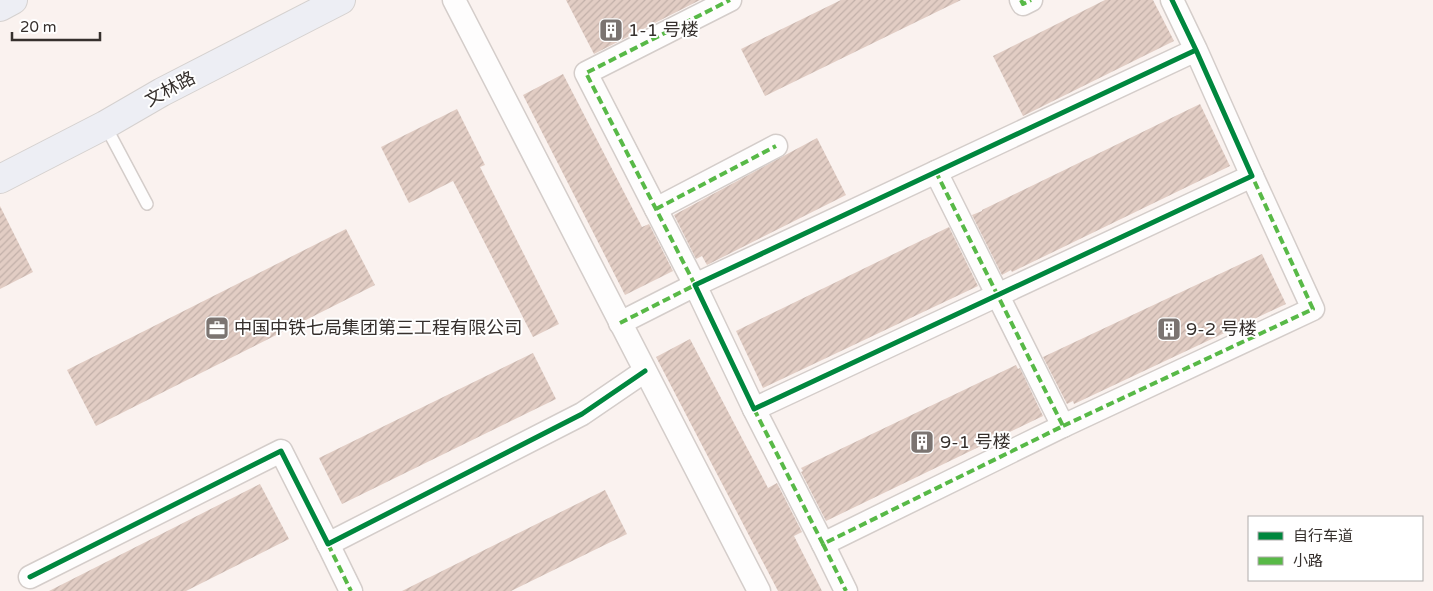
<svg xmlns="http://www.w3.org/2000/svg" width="1433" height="591" font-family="'Varela Round','Noto Sans SC',sans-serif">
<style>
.building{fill:url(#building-hatch)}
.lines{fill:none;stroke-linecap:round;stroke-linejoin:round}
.service-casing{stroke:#d4cdca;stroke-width:14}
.minor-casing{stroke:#d4cdca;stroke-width:25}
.primary-casing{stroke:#d5d1cf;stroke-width:30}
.service{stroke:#fefdfd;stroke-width:11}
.minor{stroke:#fefdfd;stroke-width:22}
.primary{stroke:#edeef4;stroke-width:28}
.quiet{stroke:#58b947;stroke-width:4;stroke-dasharray:8 4;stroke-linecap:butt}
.cycleway-casing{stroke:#fff;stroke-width:8}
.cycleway{stroke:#00873e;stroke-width:5}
.labels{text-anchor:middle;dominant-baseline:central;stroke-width:4;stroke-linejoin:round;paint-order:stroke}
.poi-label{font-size:18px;fill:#36302d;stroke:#fff;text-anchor:start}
.street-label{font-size:18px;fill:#36302d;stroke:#fff}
</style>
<defs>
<pattern id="building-hatch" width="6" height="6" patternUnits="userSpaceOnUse" patternTransform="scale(1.25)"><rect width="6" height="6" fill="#e2cdc4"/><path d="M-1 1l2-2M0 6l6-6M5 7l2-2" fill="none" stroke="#c2b0a9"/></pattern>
</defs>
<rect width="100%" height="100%" fill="#faf2ef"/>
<g class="building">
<path d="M 566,0 L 700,0 L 594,54 Z"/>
<path d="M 841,0 L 961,0 L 765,96 L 741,49 Z"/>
<path d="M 1105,0 L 1153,0 L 1174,41 L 1023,116 L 993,56 Z"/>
<path d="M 563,74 L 642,227 L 649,224 L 673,271 L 625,295 L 523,95 Z"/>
<path d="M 1200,104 L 1230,166 L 1012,272 L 1011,270 L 1002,275 L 972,215 L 982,211 L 982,210 Z"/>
<path d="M 457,109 L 485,165 L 480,167 L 559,324 L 533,337 L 453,181 L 409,203 L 381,147 Z"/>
<path d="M 817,138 L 846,195 L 707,265 L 702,256 L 696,259 L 674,215 Z"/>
<path d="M 0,206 L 33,272 L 0,289 Z"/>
<path d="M 949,227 L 978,286 L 763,388 L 736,331 Z"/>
<path d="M 346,229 L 375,285 L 96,426 L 67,370 Z"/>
<path d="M 1262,254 L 1286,304 L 1074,404 L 1073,401 L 1067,404 L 1043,357 Z"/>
<path d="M 690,339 L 768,488 L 777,483 L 802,532 L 794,536 L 822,591 L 778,591 L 656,357 Z"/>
<path d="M 533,353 L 556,399 L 342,504 L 319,458 Z"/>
<path d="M 1016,365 L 1018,369 L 1020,368 L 1043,416 L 826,521 L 801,472 L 803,471 L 801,468 Z"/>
<path d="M 260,484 L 289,539 L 186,591 L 49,591 Z"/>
<path d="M 605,490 L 627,534 L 511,591 L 402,591 Z"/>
</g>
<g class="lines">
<g class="service-casing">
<path id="service" d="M 105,125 L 147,204"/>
</g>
<g class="minor-casing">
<g id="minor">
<path d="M 454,0 L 759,591"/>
<path d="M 1021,0 L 1023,4 L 1031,0"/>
<path d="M 1172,0 L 1196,50 L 1252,176 L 754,409 L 695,285 L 1196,50"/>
<path d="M 656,209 L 776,146"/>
<path d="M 620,323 L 695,285 L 586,73 L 730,0"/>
<path d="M 754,409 L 823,544 L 1063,426 L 936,172"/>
<path d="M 1063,426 L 1313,309 L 1252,176"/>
<path d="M 328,544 L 351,591"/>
<path d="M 823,544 L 846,591"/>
<path d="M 30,577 L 281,451 L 328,544 L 582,414 L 645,371"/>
</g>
</g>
<g class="primary-casing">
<g id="primary">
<path d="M 0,7 L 13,0"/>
<path d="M 0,179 L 105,125 L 162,92 L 341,0"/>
</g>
</g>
<use href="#service" class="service"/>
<use href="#minor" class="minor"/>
<use href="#primary" class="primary"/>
<g class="quiet">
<path d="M 1021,0 L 1023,4 L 1031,0"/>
<path d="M 656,209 L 776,146"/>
<path d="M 620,323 L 695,285 L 586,73 L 730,0"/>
<path d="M 754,409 L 823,544 L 1063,426 L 936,172"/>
<path d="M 1063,426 L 1313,309 L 1252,176"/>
<path d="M 328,544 L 351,591"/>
<path d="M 823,544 L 846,591"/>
</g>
<g class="cycleway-casing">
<g id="cycleway">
<path d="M 1172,0 L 1196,50 L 1252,176 L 754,409 L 695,285 L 1196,50"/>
<path d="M 30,577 L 281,451 L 328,544 L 582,414 L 645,371"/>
</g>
</g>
<use href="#cycleway" class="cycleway"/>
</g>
<defs>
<g id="building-square" transform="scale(1.25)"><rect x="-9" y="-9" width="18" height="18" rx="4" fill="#7b7471" stroke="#fff"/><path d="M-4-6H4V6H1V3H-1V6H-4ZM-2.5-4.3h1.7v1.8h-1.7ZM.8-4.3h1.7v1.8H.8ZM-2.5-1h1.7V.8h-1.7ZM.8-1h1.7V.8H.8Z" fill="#fff"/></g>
<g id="office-square" transform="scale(1.25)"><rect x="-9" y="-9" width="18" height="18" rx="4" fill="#7b7471" stroke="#fff"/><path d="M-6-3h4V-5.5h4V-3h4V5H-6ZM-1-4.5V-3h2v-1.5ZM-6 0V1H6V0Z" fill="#fff"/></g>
</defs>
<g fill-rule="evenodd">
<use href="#building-square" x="611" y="30"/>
<use href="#office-square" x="217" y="328"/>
<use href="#building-square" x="1169" y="329"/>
<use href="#building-square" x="922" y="442"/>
</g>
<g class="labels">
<g class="poi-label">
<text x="628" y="30">1-1 号楼</text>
<text x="234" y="328">中国中铁七局集团第三工程有限公司</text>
<text x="1186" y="329">9-2 号楼</text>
<text x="940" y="442">9-1 号楼</text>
</g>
<g class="street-label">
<text transform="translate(170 89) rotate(-28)">文林路</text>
</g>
</g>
<rect x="1248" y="516" width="175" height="65" fill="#ffffff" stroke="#afacab"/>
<rect x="1258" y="532" width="25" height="8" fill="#00873e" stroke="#afacab"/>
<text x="1293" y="541" font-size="15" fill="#36302d">自行车道</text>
<rect x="1258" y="557" width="25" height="8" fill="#58b947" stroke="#afacab"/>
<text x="1293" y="566" font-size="15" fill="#36302d">小路</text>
<path d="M12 32v8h88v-8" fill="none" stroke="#36302d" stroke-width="2.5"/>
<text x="20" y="32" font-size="15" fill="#36302d" stroke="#ffffff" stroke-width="4" paint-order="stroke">20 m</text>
</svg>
